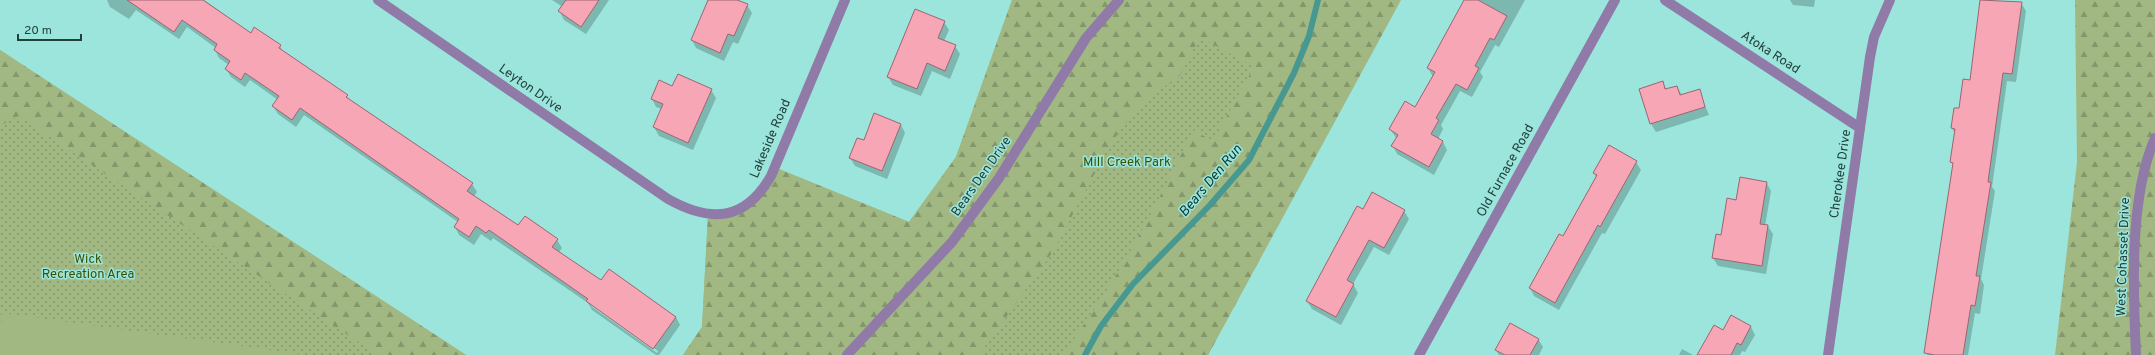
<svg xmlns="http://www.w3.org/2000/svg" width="2155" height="355" font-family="Overpass,sans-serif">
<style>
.grass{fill:url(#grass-dots)}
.forest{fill:url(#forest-firs)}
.garden{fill:#a2b882}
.shadow{fill:#0003;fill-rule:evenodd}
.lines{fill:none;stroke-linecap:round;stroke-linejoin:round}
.stream{stroke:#469890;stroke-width:6}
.building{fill:#f7a6b6;stroke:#9e6570}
.minor{stroke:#907aa7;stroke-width:10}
.labels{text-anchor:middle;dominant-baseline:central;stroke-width:3;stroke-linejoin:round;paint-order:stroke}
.street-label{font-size:13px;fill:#22413d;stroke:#9be5dc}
.park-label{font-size:13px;fill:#395101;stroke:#9be5dc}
.water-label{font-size:14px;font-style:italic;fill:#093b37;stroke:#9be5dc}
</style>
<defs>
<pattern id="grass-dots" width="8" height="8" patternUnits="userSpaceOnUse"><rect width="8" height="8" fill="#a2b882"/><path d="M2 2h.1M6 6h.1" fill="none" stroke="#84976c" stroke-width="1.8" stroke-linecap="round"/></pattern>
<pattern id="forest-firs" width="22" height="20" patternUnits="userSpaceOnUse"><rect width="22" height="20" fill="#a2b882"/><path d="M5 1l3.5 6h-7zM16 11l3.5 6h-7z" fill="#84976c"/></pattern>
</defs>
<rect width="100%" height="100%" fill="#9be5dc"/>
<g class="grass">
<path d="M 1012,0 L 1399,0 L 1208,355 L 683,355 L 702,327 L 708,215 L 751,202 L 774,167 L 909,222 L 956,157 Z"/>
<path d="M 0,50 L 466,355 L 0,355 Z"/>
</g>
<g class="forest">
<path d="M 1012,0 L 1401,0 L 1208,355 L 1062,355 C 1116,283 1154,211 1193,130 L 1213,141 L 1254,67 L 1200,37 L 1178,79 L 1153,93 L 1132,115 L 1109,146 L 1054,250 L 979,355 L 683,355 L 702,327 L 708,215 L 751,202 L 774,167 L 909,222 L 956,157 Z"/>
<path d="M 2075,0 L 2155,0 L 2155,355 L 2055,355 L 2077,162 Z"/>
<path d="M 0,50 L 466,355 L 378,355 L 18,116 L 0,126 Z"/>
</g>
<path class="garden" d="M 2,313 L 306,355 L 0,355 Z"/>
<g class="shadow">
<path d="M 107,0 L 204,0 L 251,34 L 280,46 L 283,52 L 347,96 L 350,101 L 472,184 L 477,192 L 474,196 L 519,227 L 557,240 L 562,248 L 559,252 L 601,282 L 676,317 L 680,325 L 659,355 L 656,355 L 592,310 L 588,303 L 493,238 L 491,241 L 481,234 L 474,245 L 459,235 L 455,227 L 458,222 L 304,115 L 296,127 L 278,114 L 273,106 L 278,100 L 250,80 L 245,87 L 231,77 L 226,69 L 229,65 L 219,58 L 215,50 L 216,48 L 187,27 L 179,39 L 136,10 L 129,19 L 110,7 ZM 591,303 L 658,351 L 657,353 L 591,306 Z"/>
<path d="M 552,0 L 609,0 L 586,34 L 564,20 L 560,12 L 563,7 Z"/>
<path d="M 709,0 L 735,0 L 747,5 L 752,13 L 738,44 L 733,42 L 724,61 L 696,48 L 692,40 Z"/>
<path d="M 1465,0 L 1525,0 L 1499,47 L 1495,45 L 1480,72 L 1483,77 L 1472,97 L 1460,91 L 1441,125 L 1443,129 L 1438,139 L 1443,142 L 1447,150 L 1434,175 L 1397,154 L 1393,146 L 1397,139 L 1390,129 L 1416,108 L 1433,77 L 1428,68 Z"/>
<path d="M 1790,0 L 1815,0 L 1814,7 L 1793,5 Z"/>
<path d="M 1981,0 L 2021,3 L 2026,11 L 2016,82 L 2007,81 L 1992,187 L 1995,191 L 1981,279 L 1984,285 L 1980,314 L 1975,313 L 1968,355 L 1927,355 L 1953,165 L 1951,162 L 1955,134 L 1952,128 L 1971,81 Z"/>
<path d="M 944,22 L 949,30 L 944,41 L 955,46 L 960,54 L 950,79 L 932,71 L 921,96 L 893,85 L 888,77 Z"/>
<path d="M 1662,82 L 1667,90 L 1677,87 L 1682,95 L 1699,91 L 1709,115 L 1656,132 L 1651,124 L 1640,90 Z"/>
<path d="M 673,87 L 711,90 L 716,98 L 693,150 L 659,136 L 654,127 L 662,109 L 656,107 L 652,99 Z"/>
<path d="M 901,125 L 905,133 L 887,179 L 855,166 L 850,158 L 864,142 Z"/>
<path d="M 1636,162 L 1641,170 L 1605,234 L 1602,233 L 1559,310 L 1534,296 L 1530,288 L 1563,237 L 1596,177 L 1594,173 Z"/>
<path d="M 1766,182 L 1771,191 L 1765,226 L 1768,226 L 1773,234 L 1766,274 L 1718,266 L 1713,258 L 1737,201 Z"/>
<path d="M 1363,210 L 1404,211 L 1409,219 L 1389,255 L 1374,247 L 1353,284 L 1358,293 L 1341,325 L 1312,309 L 1307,301 Z"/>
<path d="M 1751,327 L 1755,335 L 1745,352 L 1742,351 L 1740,355 L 1698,355 L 1723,331 Z"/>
<path d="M 1538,339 L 1543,347 L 1539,355 L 1499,355 L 1496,350 Z"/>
<path d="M 1682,349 L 1693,355 L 1679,355 Z"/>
</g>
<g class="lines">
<path class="stream" d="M 1085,355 L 1101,326 L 1133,284 L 1210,205 L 1249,160 L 1294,73 L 1309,36 L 1318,0"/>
</g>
<g class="building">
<path d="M 127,0 L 203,0 L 251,33 L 254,27 L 281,45 L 279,48 L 348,95 L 346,97 L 473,183 L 467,191 L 518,225 L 525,216 L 558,239 L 552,247 L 601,280 L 609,269 L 676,317 L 653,349 L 586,301 L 588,299 L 489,230 L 486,233 L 476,226 L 469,237 L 454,227 L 459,219 L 300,108 L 292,120 L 272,106 L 279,96 L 245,73 L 241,80 L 225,69 L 230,61 L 214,50 L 217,44 L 182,20 L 174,32 Z"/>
<path d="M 566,0 L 599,0 L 581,27 L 558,11 Z"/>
<path d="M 708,0 L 737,0 L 748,4 L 734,36 L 728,34 L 720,53 L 691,40 Z"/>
<path d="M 1464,0 L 1478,0 L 1507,16 L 1494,40 L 1490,38 L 1475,66 L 1479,68 L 1467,90 L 1456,84 L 1436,118 L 1439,120 L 1431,134 L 1443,141 L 1429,167 L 1391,146 L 1398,135 L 1389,129 L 1405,101 L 1415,107 L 1435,72 L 1427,68 Z"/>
<path d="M 1980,0 L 2022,2 L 2012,74 L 2003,73 L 1988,182 L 1991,182 L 1976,276 L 1980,276 L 1975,306 L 1971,305 L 1963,355 L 1935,355 L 1924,353 L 1953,163 L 1950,162 L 1955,129 L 1951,128 L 1954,108 L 1959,108 L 1963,79 L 1970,80 Z"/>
<path d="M 915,9 L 945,21 L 938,38 L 956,45 L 945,71 L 927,63 L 917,89 L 887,77 Z"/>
<path d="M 678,74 L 712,89 L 688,143 L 653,127 L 663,104 L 651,99 L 659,80 L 672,86 Z"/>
<path d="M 1663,81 L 1665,89 L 1677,86 L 1680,95 L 1700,89 L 1705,107 L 1650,124 L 1639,89 Z"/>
<path d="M 874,113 L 901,124 L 882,171 L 849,158 L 857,138 L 864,140 Z"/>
<path d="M 1609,145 L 1637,161 L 1600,227 L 1598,225 L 1555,303 L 1529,288 L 1559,234 L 1563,236 L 1597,175 L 1593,173 Z"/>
<path d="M 1740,177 L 1767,182 L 1760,224 L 1768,225 L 1762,266 L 1712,258 L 1716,234 L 1721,235 L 1727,198 L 1736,200 Z"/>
<path d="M 1372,192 L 1405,210 L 1384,248 L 1369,240 L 1347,280 L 1354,284 L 1336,317 L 1306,301 L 1357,206 L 1363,209 Z"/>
<path d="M 1731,315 L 1751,326 L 1741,345 L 1737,343 L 1731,355 L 1697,355 L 1714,325 L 1723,330 Z"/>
<path d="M 1510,323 L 1539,339 L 1530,355 L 1505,355 L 1495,350 Z"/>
</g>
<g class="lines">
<g class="minor">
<path d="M 378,0 L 668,199 C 711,223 745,221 771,176 L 845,0"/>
<path d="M 1665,0 L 1860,128"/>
<path d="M 847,355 L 952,242 L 999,178 L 1086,38 L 1119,0"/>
<path d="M 1419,355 L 1615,0"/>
<path d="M 1828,355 L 1870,57 L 1874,37 L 1890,0"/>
<path d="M 2136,355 C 2133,291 2129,197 2155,138"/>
</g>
</g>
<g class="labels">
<g class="street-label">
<text transform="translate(1770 53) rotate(33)">Atoka Road</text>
<text transform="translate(530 89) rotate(35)">Leyton Drive</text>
<text transform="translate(771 139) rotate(-67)">Lakeside Road</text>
<text transform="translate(1506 171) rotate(-61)">Old Furnace Road</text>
<text transform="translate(1841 174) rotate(-82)">Cherokee Drive</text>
<text transform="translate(982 177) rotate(-55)">Bears Den Drive</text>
<text transform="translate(2124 257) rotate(-88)">West Cohasset Drive</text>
</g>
<g class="park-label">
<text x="1127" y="163">Mill Creek Park</text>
<text x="88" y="260">Wick<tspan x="88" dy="15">Recreation Area</tspan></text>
</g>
<g class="water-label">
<text transform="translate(1211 181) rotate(-50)">Bears Den Run</text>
</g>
</g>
<path d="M18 34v6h63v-6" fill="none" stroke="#22413d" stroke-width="2"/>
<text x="24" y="34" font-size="12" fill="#22413d" stroke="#9be5dc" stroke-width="3" paint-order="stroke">20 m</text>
</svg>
